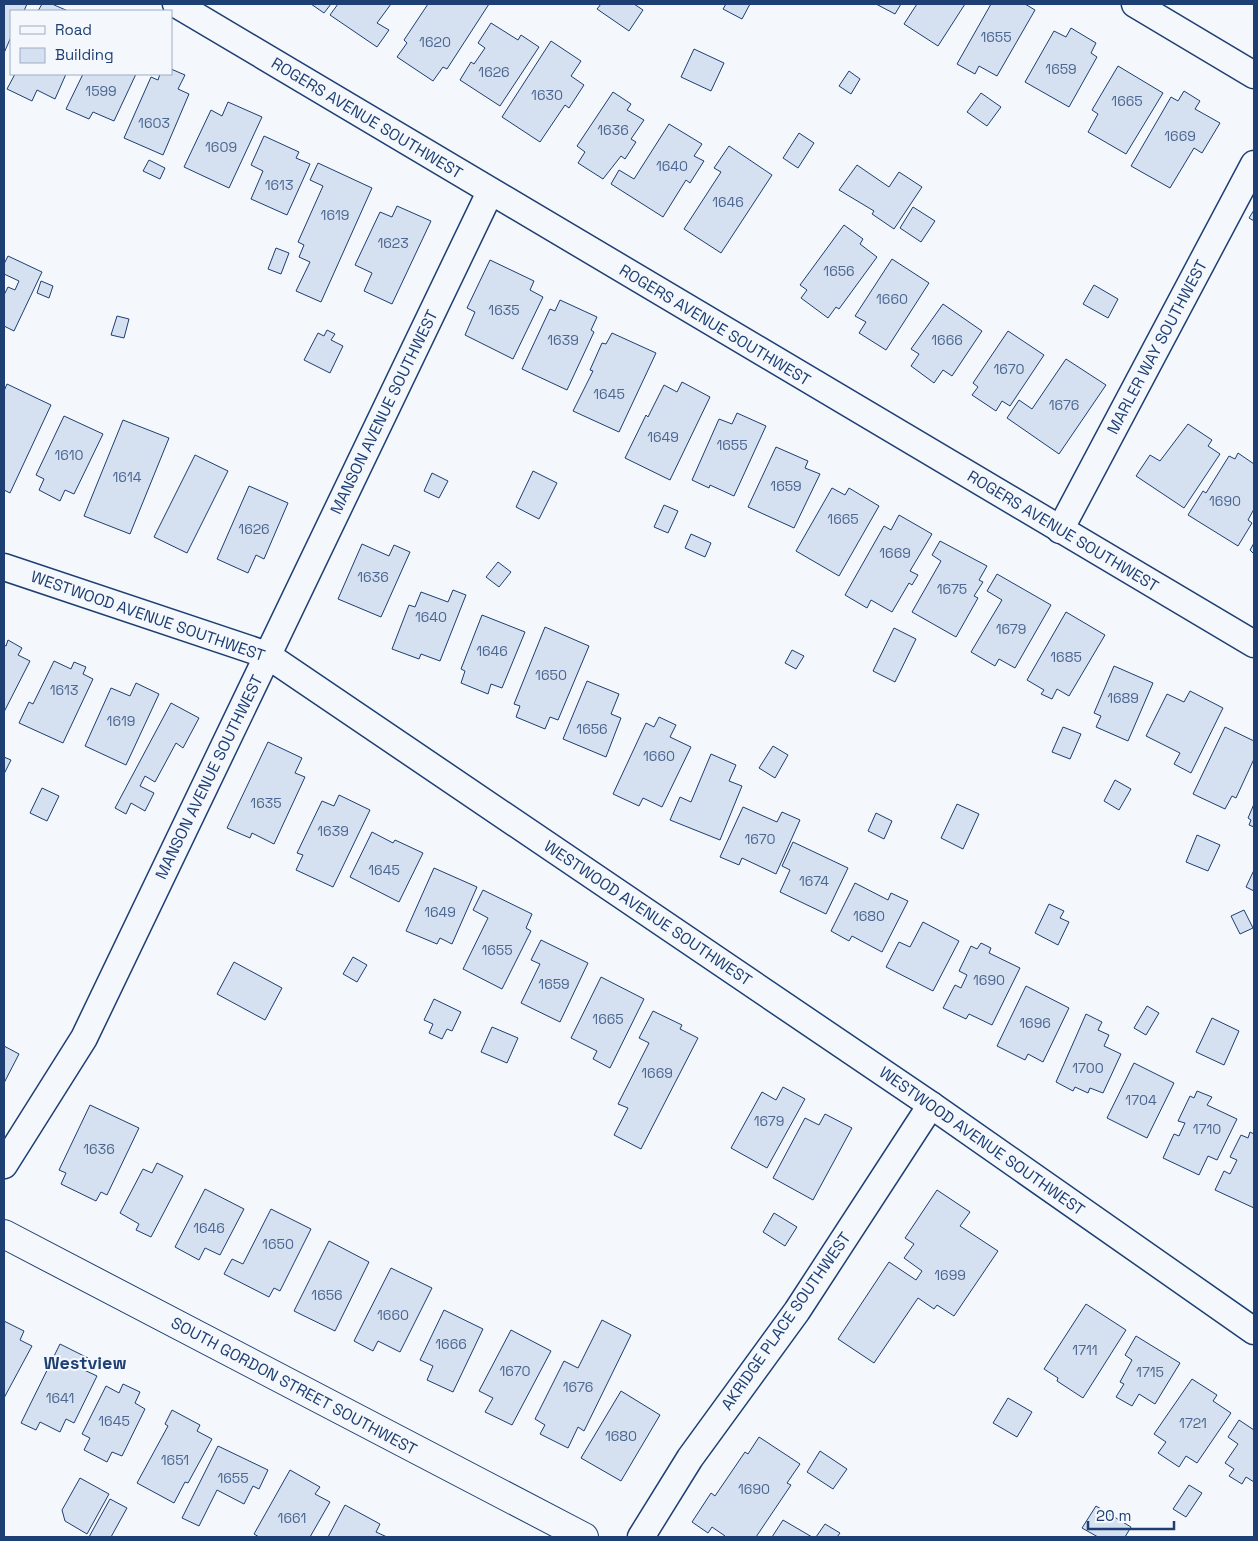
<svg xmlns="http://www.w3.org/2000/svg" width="1258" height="1541" font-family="'Space Grotesk',sans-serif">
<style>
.building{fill:#d5e0f0;stroke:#1d3f73}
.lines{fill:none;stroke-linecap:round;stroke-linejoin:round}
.minor-casing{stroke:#1d3f73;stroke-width:29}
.tertiary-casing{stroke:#1d3f73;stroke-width:30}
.minor{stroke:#f4f7fb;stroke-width:26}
.tertiary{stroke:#f4f7fb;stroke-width:28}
.labels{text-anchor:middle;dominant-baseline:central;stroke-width:4;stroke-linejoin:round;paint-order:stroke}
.number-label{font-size:14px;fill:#4b6792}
.street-label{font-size:16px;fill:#1d3f73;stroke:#f4f7fb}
.neighbourhood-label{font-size:18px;font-weight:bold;fill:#1d3f73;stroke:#f4f7fb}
</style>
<rect width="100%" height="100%" fill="#f4f7fb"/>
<g class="building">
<path d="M 4,4 L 27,4 L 24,11 L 11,11 L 11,37 L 4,53 Z"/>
<path d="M 42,4 L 52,4 L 68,11 L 38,11 Z"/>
<path d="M 311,4 L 331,4 L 324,13 Z"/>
<path d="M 338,4 L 391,4 L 377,23 L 389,30 L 377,47 L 330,15 Z"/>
<path d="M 428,4 L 489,4 L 447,69 L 443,67 L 433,81 L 397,57 L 407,43 L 404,40 Z"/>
<path d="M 601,4 L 634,4 L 643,10 L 629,31 L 597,9 Z"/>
<path d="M 726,4 L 750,4 L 742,19 L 723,9 Z"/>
<path d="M 876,4 L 901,4 L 895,14 Z"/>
<path d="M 917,4 L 965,4 L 938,46 L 904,24 Z"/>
<path d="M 991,4 L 1025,4 L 1035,10 L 997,76 L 979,66 L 975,74 L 957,64 Z"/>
<path d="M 491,23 L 518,40 L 521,35 L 539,47 L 500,106 L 460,80 L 471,62 L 474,64 L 485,48 L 478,43 Z"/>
<path d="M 1071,28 L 1096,43 L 1091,53 L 1097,57 L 1069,107 L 1025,82 L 1054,31 L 1066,37 Z"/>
<path d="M 551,41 L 581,61 L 571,76 L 584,85 L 569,108 L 565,105 L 540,142 L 502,117 Z"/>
<path d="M 694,49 L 724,63 L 711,91 L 681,77 Z"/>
<path d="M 1118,66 L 1163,93 L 1126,154 L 1088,132 L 1098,114 L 1092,110 Z"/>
<path d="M 171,69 L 185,75 L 178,89 L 189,94 L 163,155 L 124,138 L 151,77 L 158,80 L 160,74 L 171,74 Z"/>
<path d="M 849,71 L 860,79 L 851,94 L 839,86 Z"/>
<path d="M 15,74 L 66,74 L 55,99 L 37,90 L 32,101 L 7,89 Z"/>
<path d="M 83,74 L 136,74 L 114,121 L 93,112 L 89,119 L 66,109 Z"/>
<path d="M 1184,91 L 1200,101 L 1195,109 L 1220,123 L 1202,153 L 1194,148 L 1170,188 L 1131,166 L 1171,97 L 1178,101 Z"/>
<path d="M 613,92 L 631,104 L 627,110 L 644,120 L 631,139 L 636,142 L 625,159 L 621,156 L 603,179 L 578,163 L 585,152 L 577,146 Z"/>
<path d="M 981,93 L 1001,107 L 987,126 L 967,112 Z"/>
<path d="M 228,102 L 262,117 L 229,188 L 184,167 L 211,110 L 222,116 Z"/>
<path d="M 669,124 L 702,144 L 694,156 L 704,161 L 690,183 L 686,180 L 663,217 L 611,184 L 619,170 L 634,179 Z"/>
<path d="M 799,133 L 814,143 L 798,168 L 783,158 Z"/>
<path d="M 264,136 L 299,152 L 296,158 L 310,164 L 287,215 L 251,199 L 263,171 L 251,165 Z"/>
<path d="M 729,146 L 772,175 L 721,253 L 684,229 L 721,172 L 714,168 Z"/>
<path d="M 149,160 L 165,168 L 160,179 L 143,171 Z"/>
<path d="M 318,163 L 372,188 L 321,302 L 296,291 L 310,262 L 299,257 L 304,245 L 298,242 L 323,186 L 310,180 Z"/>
<path d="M 857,165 L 889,187 L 899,172 L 922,187 L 894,229 L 872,214 L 874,211 L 839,190 Z"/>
<path d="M 397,206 L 431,221 L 392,304 L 364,291 L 372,273 L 355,265 L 380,212 L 392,217 Z"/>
<path d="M 913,207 L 935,221 L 921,242 L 900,228 Z"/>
<path d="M 1254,210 L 1254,221 L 1249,218 Z"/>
<path d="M 844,225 L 863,239 L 860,244 L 877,257 L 839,309 L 836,307 L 828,318 L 801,298 L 807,290 L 800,285 Z"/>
<path d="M 276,248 L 289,253 L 281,274 L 268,269 Z"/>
<path d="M 8,256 L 42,272 L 14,331 L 4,326 L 4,295 L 8,287 L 15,290 L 19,281 L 4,274 L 4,264 Z"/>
<path d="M 892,259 L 929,283 L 886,350 L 859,333 L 866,322 L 855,316 Z"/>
<path d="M 490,260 L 534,281 L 530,290 L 543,297 L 513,359 L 465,335 L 475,312 L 467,308 Z"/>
<path d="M 41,281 L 53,286 L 49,298 L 37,293 Z"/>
<path d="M 1094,285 L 1118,299 L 1108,318 L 1083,304 Z"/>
<path d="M 560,300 L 597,317 L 591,330 L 594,332 L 567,390 L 522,369 L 550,309 L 555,311 Z"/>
<path d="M 943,304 L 982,331 L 952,376 L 943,370 L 934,383 L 911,366 L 919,354 L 911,349 Z"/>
<path d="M 117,316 L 129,319 L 124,338 L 111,335 Z"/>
<path d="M 327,330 L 335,334 L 331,340 L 343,346 L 330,373 L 304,360 L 318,333 L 324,336 Z"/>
<path d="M 1008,331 L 1044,355 L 1010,406 L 1002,401 L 996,411 L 972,395 L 978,387 L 973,383 Z"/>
<path d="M 612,333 L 656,353 L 619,432 L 573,411 L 593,371 L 590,370 L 602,343 L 606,344 Z"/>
<path d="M 1066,359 L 1106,385 L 1059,454 L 1007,418 L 1019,400 L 1032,409 Z"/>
<path d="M 682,382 L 710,397 L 670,480 L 625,458 L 646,415 L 648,417 L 664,385 L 677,392 Z"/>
<path d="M 7,384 L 51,405 L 10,493 L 4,490 L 4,391 Z"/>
<path d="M 737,413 L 766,426 L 734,496 L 710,485 L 709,488 L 692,480 L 719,419 L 732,424 Z"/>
<path d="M 64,416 L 103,434 L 74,494 L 65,490 L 60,501 L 39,490 L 44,479 L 36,475 Z"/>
<path d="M 123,420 L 169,438 L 130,534 L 84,516 Z"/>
<path d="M 1188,424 L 1212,440 L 1208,446 L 1220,454 L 1184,508 L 1136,476 L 1150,455 L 1160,461 Z"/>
<path d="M 776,447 L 808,461 L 805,468 L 820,474 L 794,528 L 748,507 Z"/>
<path d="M 1238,453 L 1254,464 L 1254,509 L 1248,520 L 1252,523 L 1238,546 L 1188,515 L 1203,491 L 1206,493 L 1229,456 L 1235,459 Z"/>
<path d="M 195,455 L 228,471 L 187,553 L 154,537 Z"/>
<path d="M 533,471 L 557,483 L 539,519 L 516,507 Z"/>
<path d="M 432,473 L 448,481 L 439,498 L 424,491 Z"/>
<path d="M 249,486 L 288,503 L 264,559 L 256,555 L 248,573 L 217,559 Z"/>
<path d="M 832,488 L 845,495 L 849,488 L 879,506 L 839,576 L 796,551 Z"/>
<path d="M 664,505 L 678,511 L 668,533 L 654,527 Z"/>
<path d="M 899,515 L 932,534 L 910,571 L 918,575 L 912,585 L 909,583 L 892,612 L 871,600 L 867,608 L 845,595 L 884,526 L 891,530 Z"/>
<path d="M 691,534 L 711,543 L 705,557 L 685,548 Z"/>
<path d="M 940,541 L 987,566 L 979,580 L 983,582 L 974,596 L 978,598 L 956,637 L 912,612 L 941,561 L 932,555 Z"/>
<path d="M 1254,543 L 1254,554 L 1250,550 Z"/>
<path d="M 362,544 L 389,556 L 394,545 L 410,552 L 381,617 L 338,599 Z"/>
<path d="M 498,562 L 511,572 L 499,587 L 486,577 Z"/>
<path d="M 997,574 L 1051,605 L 1015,668 L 999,659 L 995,666 L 971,652 L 1002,600 L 987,591 Z"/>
<path d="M 453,590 L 466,595 L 440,661 L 421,654 L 419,659 L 392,649 L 409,605 L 415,607 L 421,592 L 448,602 Z"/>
<path d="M 1066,612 L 1105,635 L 1069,696 L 1057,689 L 1052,699 L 1041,694 L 1044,690 L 1027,680 Z"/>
<path d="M 482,615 L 525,632 L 502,688 L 491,684 L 488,694 L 461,683 L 465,671 L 461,669 Z"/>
<path d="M 545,627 L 589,646 L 558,720 L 550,717 L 545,729 L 516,717 L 520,706 L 514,704 Z"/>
<path d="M 894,628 L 916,639 L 895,682 L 873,671 Z"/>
<path d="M 8,640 L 22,648 L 18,655 L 30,661 L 4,712 L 4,645 L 6,646 Z"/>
<path d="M 792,650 L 804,656 L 796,669 L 785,663 Z"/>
<path d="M 54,661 L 71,669 L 74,662 L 86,667 L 83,674 L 93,679 L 63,743 L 19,723 L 29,702 L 33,704 Z"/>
<path d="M 1114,666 L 1153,683 L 1128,741 L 1096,727 L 1101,716 L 1094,713 Z"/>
<path d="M 587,681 L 619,694 L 611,714 L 621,718 L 606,757 L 563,739 Z"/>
<path d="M 136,683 L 159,694 L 126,765 L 85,746 L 111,688 L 130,696 Z"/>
<path d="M 1190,691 L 1223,708 L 1191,773 L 1174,764 L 1180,753 L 1146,736 L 1167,694 L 1184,702 Z"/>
<path d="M 171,703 L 199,718 L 183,748 L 176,743 L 155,782 L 145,776 L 140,786 L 154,793 L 145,811 L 131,803 L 126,814 L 115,808 Z"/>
<path d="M 659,717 L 676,725 L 670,737 L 691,747 L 662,807 L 643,798 L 639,806 L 613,794 L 646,723 L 654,727 Z"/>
<path d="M 1063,727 L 1081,734 L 1070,759 L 1052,752 Z"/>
<path d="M 1225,727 L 1254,741 L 1254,759 L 1236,798 L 1232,796 L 1225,809 L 1193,794 Z"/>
<path d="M 268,742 L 302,758 L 295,773 L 305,777 L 274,844 L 252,833 L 250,838 L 227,828 Z"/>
<path d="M 773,746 L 788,755 L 775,778 L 759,768 Z"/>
<path d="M 711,754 L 736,765 L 729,781 L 742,786 L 720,840 L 670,820 L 680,797 L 691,802 Z"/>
<path d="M 4,757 L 11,760 L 4,774 Z"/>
<path d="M 1115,780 L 1131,789 L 1119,810 L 1104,801 Z"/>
<path d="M 42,788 L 59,796 L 47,821 L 30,813 Z"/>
<path d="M 339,795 L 370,810 L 333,887 L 296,870 L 303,855 L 297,853 L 322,801 L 334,806 Z"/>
<path d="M 957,804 L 979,814 L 963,849 L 941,838 Z"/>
<path d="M 1254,804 L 1254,827 L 1249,825 L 1251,820 L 1248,818 Z"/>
<path d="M 743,807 L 777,822 L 782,812 L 800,820 L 776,874 L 742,858 L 739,865 L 720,857 Z"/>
<path d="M 876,813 L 892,821 L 884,839 L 868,831 Z"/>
<path d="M 372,832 L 393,843 L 395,840 L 423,853 L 399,902 L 350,877 Z"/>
<path d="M 1197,835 L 1220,845 L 1208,871 L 1186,862 Z"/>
<path d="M 793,842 L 848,868 L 826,914 L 780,892 L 790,870 L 782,866 Z"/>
<path d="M 434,868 L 477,887 L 452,944 L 440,938 L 437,944 L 406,931 Z"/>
<path d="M 1254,870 L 1254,891 L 1246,887 Z"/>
<path d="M 855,883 L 888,900 L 891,893 L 908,901 L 882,952 L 852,936 L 849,941 L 831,931 Z"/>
<path d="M 483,890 L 532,914 L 526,928 L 531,931 L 502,989 L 463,969 L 488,918 L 473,910 Z"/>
<path d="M 1049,904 L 1064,911 L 1060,918 L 1069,922 L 1058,945 L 1035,933 Z"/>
<path d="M 1244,910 L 1253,928 L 1240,934 L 1231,916 Z"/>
<path d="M 923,922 L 959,941 L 933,991 L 886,967 L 899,942 L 910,947 Z"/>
<path d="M 541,940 L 588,963 L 560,1022 L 521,1003 L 540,964 L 531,960 Z"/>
<path d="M 981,943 L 991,948 L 989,953 L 1020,968 L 992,1025 L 969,1014 L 966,1019 L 943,1008 L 955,985 L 961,988 L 967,975 L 959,971 L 971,946 L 977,949 Z"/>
<path d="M 353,957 L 367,965 L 357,982 L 343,974 Z"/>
<path d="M 234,962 L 282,988 L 265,1020 L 217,994 Z"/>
<path d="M 601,977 L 644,999 L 610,1068 L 593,1059 L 597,1051 L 571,1038 Z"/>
<path d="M 1026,986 L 1069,1008 L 1043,1062 L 1028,1054 L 1025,1060 L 997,1046 Z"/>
<path d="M 434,999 L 461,1012 L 452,1031 L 447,1029 L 442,1039 L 429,1033 L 433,1024 L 424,1020 Z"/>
<path d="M 1147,1006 L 1159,1013 L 1146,1035 L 1134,1028 Z"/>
<path d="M 653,1011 L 682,1025 L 680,1029 L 698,1038 L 641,1149 L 614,1135 L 628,1108 L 618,1104 L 649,1043 L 639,1038 Z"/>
<path d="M 1086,1014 L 1102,1022 L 1098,1030 L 1109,1035 L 1104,1046 L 1121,1054 L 1103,1093 L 1090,1088 L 1088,1093 L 1075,1087 L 1073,1091 L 1056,1082 Z"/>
<path d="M 1212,1018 L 1239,1031 L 1224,1065 L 1196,1052 Z"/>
<path d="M 492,1027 L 518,1038 L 507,1063 L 481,1052 Z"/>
<path d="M 4,1046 L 19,1054 L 4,1083 Z"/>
<path d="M 1134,1063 L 1174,1083 L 1147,1138 L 1107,1118 Z"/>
<path d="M 783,1087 L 805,1099 L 767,1168 L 731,1148 L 762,1092 L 776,1100 Z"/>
<path d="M 1197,1091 L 1212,1097 L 1207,1105 L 1237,1119 L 1217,1160 L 1208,1156 L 1199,1175 L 1163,1158 L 1174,1134 L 1179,1136 L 1185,1123 L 1178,1121 L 1190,1096 L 1194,1098 Z"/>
<path d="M 90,1105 L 139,1128 L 107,1195 L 101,1192 L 96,1201 L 61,1184 L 66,1173 L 59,1170 Z"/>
<path d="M 825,1114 L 852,1128 L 813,1200 L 773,1178 L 805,1118 L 819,1125 Z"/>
<path d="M 1250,1132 L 1254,1134 L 1254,1208 L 1215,1190 L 1224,1171 L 1230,1174 L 1237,1160 L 1230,1157 L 1241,1135 L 1248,1138 Z"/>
<path d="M 157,1163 L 183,1176 L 151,1237 L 136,1230 L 139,1224 L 120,1213 L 143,1169 L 152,1173 Z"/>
<path d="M 205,1189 L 244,1209 L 220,1255 L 205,1248 L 199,1260 L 175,1247 Z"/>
<path d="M 937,1190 L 970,1212 L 960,1226 L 998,1251 L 954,1316 L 937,1305 L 934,1309 L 918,1298 L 874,1363 L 838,1339 L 889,1262 L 916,1280 L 922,1271 L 904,1258 L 914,1244 L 905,1238 Z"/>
<path d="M 271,1209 L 311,1229 L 280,1291 L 274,1288 L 269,1297 L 224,1274 L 232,1259 L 243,1264 Z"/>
<path d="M 774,1213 L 797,1227 L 785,1246 L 763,1232 Z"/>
<path d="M 329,1241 L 369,1262 L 335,1331 L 294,1311 Z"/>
<path d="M 391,1268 L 432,1288 L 400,1352 L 378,1341 L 373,1351 L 354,1341 Z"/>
<path d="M 1086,1304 L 1126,1330 L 1083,1398 L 1057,1381 L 1058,1378 L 1044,1369 Z"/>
<path d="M 444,1310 L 483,1329 L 453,1392 L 427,1380 L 433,1366 L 420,1360 Z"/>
<path d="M 602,1320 L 631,1335 L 584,1431 L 578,1427 L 568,1448 L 540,1434 L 545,1425 L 535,1419 L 564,1361 L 578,1368 Z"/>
<path d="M 4,1321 L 24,1331 L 20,1340 L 32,1346 L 4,1398 Z"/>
<path d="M 511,1330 L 551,1351 L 512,1425 L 485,1412 L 493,1398 L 479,1391 Z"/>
<path d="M 1136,1336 L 1180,1363 L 1155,1404 L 1139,1394 L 1132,1406 L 1116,1397 L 1124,1384 L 1120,1382 L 1132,1360 L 1125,1355 Z"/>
<path d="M 60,1344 L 88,1358 L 82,1369 L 97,1376 L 74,1423 L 66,1419 L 60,1432 L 40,1422 L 36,1430 L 21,1423 Z"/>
<path d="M 1192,1379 L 1217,1395 L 1213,1401 L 1231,1413 L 1197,1463 L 1186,1456 L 1179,1467 L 1158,1453 L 1166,1442 L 1154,1434 Z"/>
<path d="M 123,1384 L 140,1392 L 135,1403 L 145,1409 L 122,1456 L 112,1452 L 107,1462 L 84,1450 L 90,1438 L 82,1434 L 106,1386 L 119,1393 Z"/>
<path d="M 621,1391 L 660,1415 L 621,1481 L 581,1458 Z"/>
<path d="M 1008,1398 L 1032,1412 L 1017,1437 L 993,1423 Z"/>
<path d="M 172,1410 L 200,1425 L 197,1431 L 212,1439 L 188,1483 L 185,1482 L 174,1503 L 137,1483 L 168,1426 L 165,1424 Z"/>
<path d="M 1239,1420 L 1254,1430 L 1254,1482 L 1246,1477 L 1242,1484 L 1229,1476 L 1234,1469 L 1225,1463 L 1238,1444 L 1228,1437 Z"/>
<path d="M 759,1437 L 800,1464 L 787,1483 L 791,1485 L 756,1537 L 723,1537 L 725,1536 L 712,1527 L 708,1533 L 692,1522 L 711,1493 L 715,1496 L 745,1452 L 748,1454 Z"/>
<path d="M 218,1446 L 268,1470 L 259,1489 L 253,1486 L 244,1504 L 217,1490 L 199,1526 L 182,1518 Z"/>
<path d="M 820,1451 L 847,1469 L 833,1489 L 807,1472 Z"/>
<path d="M 290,1470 L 320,1487 L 315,1494 L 330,1502 L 310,1537 L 259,1537 L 254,1534 Z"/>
<path d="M 80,1478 L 109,1494 L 87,1534 L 65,1521 L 62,1510 Z"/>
<path d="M 1189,1485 L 1202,1493 L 1186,1517 L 1173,1509 Z"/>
<path d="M 110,1499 L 127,1508 L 111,1537 L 89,1537 Z"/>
<path d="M 345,1505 L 380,1524 L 376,1532 L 387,1537 L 328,1537 Z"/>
<path d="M 1096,1506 L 1131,1527 L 1125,1537 L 1098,1537 L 1082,1528 Z"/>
<path d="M 783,1520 L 812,1537 L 772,1537 Z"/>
<path d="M 825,1524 L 840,1533 L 837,1537 L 816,1537 Z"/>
</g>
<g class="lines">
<g class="minor-casing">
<g id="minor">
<path d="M 176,4 L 1254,644"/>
<path d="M 1135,4 L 1254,75"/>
<path d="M 1060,530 L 1254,164"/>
<path d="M 4,567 L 267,655 L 931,1105 L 1254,1331"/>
<path d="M 4,1165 L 84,1038 L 490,192"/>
<path d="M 641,1537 L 690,1458 L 797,1311 L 931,1105"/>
</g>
</g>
<g class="tertiary-casing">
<path id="tertiary" d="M 4,1234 L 584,1537"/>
</g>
<use href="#minor" class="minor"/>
<use href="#tertiary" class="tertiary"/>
</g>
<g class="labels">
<g class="number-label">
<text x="996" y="37">1655</text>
<text x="435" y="42">1620</text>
<text x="1061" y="69">1659</text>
<text x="494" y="72">1626</text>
<text x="101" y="91">1599</text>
<text x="547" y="95">1630</text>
<text x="1127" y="101">1665</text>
<text x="154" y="123">1603</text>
<text x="613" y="130">1636</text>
<text x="1180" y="136">1669</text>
<text x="221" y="147">1609</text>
<text x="672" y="166">1640</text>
<text x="279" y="185">1613</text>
<text x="728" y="202">1646</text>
<text x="335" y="215">1619</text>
<text x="393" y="243">1623</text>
<text x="839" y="271">1656</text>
<text x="892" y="299">1660</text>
<text x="504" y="310">1635</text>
<text x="563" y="340">1639</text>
<text x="947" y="340">1666</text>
<text x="1009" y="369">1670</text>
<text x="609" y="394">1645</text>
<text x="1064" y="405">1676</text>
<text x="663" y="437">1649</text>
<text x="732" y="445">1655</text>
<text x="69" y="455">1610</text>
<text x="127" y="477">1614</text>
<text x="786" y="486">1659</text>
<text x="1225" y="501">1690</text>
<text x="843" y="519">1665</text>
<text x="254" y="529">1626</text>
<text x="895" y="553">1669</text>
<text x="373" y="577">1636</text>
<text x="952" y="589">1675</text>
<text x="431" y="617">1640</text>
<text x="1011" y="629">1679</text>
<text x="492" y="651">1646</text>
<text x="1066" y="657">1685</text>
<text x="551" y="675">1650</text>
<text x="64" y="690">1613</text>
<text x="1123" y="698">1689</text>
<text x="121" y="721">1619</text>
<text x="592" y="729">1656</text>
<text x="659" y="756">1660</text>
<text x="266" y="803">1635</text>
<text x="333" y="831">1639</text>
<text x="760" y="839">1670</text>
<text x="384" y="870">1645</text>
<text x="814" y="881">1674</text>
<text x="440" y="912">1649</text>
<text x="869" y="916">1680</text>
<text x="497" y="950">1655</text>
<text x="989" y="980">1690</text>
<text x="554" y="984">1659</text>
<text x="608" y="1019">1665</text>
<text x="1035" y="1023">1696</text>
<text x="1088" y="1068">1700</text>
<text x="657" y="1073">1669</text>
<text x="1141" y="1100">1704</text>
<text x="769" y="1121">1679</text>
<text x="1207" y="1129">1710</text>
<text x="99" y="1149">1636</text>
<text x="209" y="1228">1646</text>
<text x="278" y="1244">1650</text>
<text x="950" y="1275">1699</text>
<text x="327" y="1295">1656</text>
<text x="393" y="1315">1660</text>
<text x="451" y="1344">1666</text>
<text x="1085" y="1350">1711</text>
<text x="515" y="1371">1670</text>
<text x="1150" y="1372">1715</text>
<text x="578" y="1387">1676</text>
<text x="60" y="1398">1641</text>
<text x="114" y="1421">1645</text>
<text x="1193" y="1423">1721</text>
<text x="621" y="1436">1680</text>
<text x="175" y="1460">1651</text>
<text x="233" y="1478">1655</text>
<text x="754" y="1489">1690</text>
<text x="292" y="1518">1661</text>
</g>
<g class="street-label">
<text transform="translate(367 118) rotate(31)">ROGERS AVENUE SOUTHWEST</text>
<text transform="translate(715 325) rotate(31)">ROGERS AVENUE SOUTHWEST</text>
<text transform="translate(1157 347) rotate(-62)">MARLER WAY SOUTHWEST</text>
<text transform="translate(384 412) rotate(-64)">MANSON AVENUE SOUTHWEST</text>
<text transform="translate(1063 531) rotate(31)">ROGERS AVENUE SOUTHWEST</text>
<text transform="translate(148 616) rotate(19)">WESTWOOD AVENUE SOUTHWEST</text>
<text transform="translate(209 777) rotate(-64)">MANSON AVENUE SOUTHWEST</text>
<text transform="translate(648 913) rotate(34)">WESTWOOD AVENUE SOUTHWEST</text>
<text transform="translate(982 1141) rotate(35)">WESTWOOD AVENUE SOUTHWEST</text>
<text transform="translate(786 1321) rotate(-55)">AKRIDGE PLACE SOUTHWEST</text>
<text transform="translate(294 1386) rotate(28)">SOUTH GORDON STREET SOUTHWEST</text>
</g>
<g class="neighbourhood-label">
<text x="85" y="1362">Westview</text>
</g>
</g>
<rect width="1258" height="1541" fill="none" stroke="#1d3f73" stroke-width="10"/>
<rect x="10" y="10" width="162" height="65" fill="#f4f7fb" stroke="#9eadc5"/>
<rect x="20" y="26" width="25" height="8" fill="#f4f7fb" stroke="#9eadc5"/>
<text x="55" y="35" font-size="15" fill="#1d3f73">Road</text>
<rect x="20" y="48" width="25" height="15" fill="#d5e0f0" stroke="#9eadc5"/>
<text x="55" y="60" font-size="15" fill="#1d3f73">Building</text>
<path d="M1088 1521v8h86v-8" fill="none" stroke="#1d3f73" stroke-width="2.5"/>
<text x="1096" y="1521" font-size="15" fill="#1d3f73" stroke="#f4f7fb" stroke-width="4" paint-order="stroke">20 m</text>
</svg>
